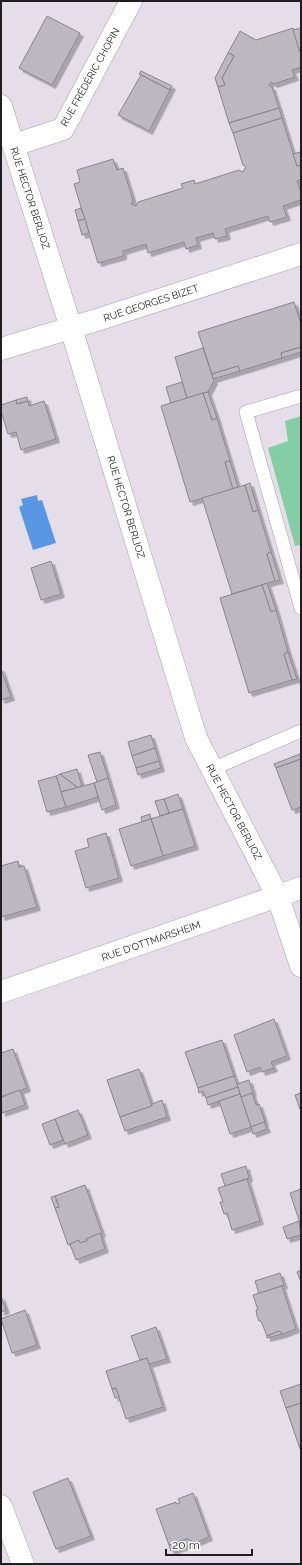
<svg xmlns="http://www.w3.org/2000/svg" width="302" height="1565" font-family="Raleway,sans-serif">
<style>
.green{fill:#84cea5}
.water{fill:#5897e1}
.building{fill:#bdb7c0;stroke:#8a848d;filter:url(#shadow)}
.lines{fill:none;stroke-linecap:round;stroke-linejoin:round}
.service-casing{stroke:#a8a1aa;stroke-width:14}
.minor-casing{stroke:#a8a1aa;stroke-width:23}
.secondary-casing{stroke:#a8a1aa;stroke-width:23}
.service{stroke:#fff;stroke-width:13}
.minor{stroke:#fff;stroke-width:22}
.secondary{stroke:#fff;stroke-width:22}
.labels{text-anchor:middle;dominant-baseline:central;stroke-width:4;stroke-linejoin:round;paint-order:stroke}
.street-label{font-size:10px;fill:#201e21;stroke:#fff}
</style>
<defs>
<filter id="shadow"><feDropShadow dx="3.5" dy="3.5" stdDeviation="0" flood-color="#0004"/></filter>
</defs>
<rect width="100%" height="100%" fill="#e5dee8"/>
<path class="green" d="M 301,416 L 301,545 L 295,546 L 268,448 L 288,441 L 285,421 Z"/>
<path class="water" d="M 37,495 L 38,501 L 42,500 L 56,543 L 33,550 L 19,507 L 23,505 L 21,499 Z"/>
<g class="building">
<path d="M 47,16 L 80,33 L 52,85 L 19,68 Z"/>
<path d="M 293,28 L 301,55 L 301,67 L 292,70 L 295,77 L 274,84 L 271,82 L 269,85 L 272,87 L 279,108 L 229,123 L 218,87 L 225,85 L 222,78 L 234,56 L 228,53 L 240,31 L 256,40 Z"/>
<path d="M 301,28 L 301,49 L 299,50 L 293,30 Z"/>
<path d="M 228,53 L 234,56 L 222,78 L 225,85 L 218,87 L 215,78 Z"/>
<path d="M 141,71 L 172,86 L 170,90 L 141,75 L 139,74 Z"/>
<path d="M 141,75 L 170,90 L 149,131 L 118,115 Z"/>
<path d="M 279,108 L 282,118 L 233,133 L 229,123 Z"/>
<path d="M 282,118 L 297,166 L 301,165 L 301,180 L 297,181 L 301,192 L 301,200 L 283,206 L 287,217 L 270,222 L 268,216 L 225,229 L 227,236 L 215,239 L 213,233 L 196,238 L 198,245 L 186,249 L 184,242 L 148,253 L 146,244 L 123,251 L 123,256 L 98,263 L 74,184 L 80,182 L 77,170 L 113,159 L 117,170 L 123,168 L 133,200 L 131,204 L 136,206 L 138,202 L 183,188 L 181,184 L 194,180 L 195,184 L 239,170 L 243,172 L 246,167 L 243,165 L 233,133 Z"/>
<path d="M 300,152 L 301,165 L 297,166 L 293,154 Z"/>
<path d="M 81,208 L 85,219 L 78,221 L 75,210 Z"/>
<path d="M 85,219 L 89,233 L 82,235 L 78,221 Z"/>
<path d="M 294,302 L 301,324 L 301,347 L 281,353 L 282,358 L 240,371 L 238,366 L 212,374 L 198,332 Z"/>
<path d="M 301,347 L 301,352 L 282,358 L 281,353 Z"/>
<path d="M 203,348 L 214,381 L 208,392 L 187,398 L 175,357 Z"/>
<path d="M 238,366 L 240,371 L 213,379 L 212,374 Z"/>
<path d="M 182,382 L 187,398 L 171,404 L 166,387 Z"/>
<path d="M 208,392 L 217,418 L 212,420 L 203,393 Z"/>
<path d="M 203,393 L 212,420 L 217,418 L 230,461 L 225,462 L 233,489 L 190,502 L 161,406 Z"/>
<path d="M 27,397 L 28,401 L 17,404 L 16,400 Z"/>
<path d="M 16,400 L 17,404 L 28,401 L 29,406 L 44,401 L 56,439 L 21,450 L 16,432 L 8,434 L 1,411 L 1,405 Z"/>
<path d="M 230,461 L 238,487 L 233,489 L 225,462 Z"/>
<path d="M 250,483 L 258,510 L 253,512 L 245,485 Z"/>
<path d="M 245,485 L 253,512 L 258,510 L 271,552 L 267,554 L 275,581 L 232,594 L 202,498 Z"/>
<path d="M 271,552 L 280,580 L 275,581 L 267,554 Z"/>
<path d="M 51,561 L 61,594 L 41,600 L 31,568 Z"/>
<path d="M 267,583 L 276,610 L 271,612 L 262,585 Z"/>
<path d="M 262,585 L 271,612 L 276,610 L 288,652 L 284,654 L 292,680 L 249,693 L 220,598 Z"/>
<path d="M 288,652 L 297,679 L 292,680 L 284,654 Z"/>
<path d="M 1,668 L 11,697 L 1,700 Z"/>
<path d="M 151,735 L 155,748 L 132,756 L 128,742 Z"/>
<path d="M 155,748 L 159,761 L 136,768 L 132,756 Z"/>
<path d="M 100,752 L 108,778 L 97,782 L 88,755 Z"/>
<path d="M 300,754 L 301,759 L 276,768 L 274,764 Z"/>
<path d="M 301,759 L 301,807 L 292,810 L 276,768 Z"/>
<path d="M 159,761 L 161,768 L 138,775 L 136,768 Z"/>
<path d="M 77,769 L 82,787 L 78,788 L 60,774 Z"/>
<path d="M 60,774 L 78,788 L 61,792 L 56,776 Z"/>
<path d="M 56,776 L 66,807 L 47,812 L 38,781 Z"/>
<path d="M 108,778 L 116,805 L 102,810 L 94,783 Z"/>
<path d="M 94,783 L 98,797 L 66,807 L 61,792 Z"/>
<path d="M 178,794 L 183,809 L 169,813 L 164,799 Z"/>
<path d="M 164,799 L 169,813 L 160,816 L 155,801 Z"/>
<path d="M 183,809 L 195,846 L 163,856 L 151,819 Z"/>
<path d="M 150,814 L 151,819 L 142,822 L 141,817 Z"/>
<path d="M 151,819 L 163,856 L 131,866 L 119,829 Z"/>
<path d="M 106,833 L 119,878 L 86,888 L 75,851 L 89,847 L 87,839 Z"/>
<path d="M 18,861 L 19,867 L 24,866 L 37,907 L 1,917 L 1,866 Z"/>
<path d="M 274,1019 L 287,1056 L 271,1062 L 274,1068 L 262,1072 L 260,1067 L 247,1072 L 234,1035 Z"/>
<path d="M 222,1040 L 234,1076 L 198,1088 L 185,1052 Z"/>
<path d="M 13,1049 L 27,1088 L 1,1097 L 1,1053 Z"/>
<path d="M 139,1069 L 152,1106 L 120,1117 L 107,1080 Z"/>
<path d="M 234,1076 L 238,1087 L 206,1098 L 203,1091 L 199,1093 L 198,1088 Z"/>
<path d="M 249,1080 L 253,1093 L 241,1097 L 237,1084 Z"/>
<path d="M 238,1087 L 240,1094 L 208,1105 L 206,1098 Z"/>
<path d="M 20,1090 L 25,1105 L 2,1113 L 1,1097 Z"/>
<path d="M 252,1093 L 256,1105 L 259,1104 L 265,1122 L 251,1127 L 241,1097 Z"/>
<path d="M 301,1093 L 301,1109 L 300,1109 L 295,1095 Z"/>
<path d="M 240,1094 L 251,1127 L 230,1134 L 219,1101 Z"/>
<path d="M 162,1100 L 167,1117 L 125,1131 L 120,1117 L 152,1106 L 152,1104 Z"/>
<path d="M 78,1110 L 88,1135 L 65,1144 L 55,1119 Z"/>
<path d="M 55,1119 L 63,1140 L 50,1145 L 42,1124 Z"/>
<path d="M 264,1122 L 267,1129 L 253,1134 L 251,1127 Z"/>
<path d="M 246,1166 L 249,1178 L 225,1186 L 221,1174 Z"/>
<path d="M 247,1179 L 260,1221 L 232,1230 L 227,1213 L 224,1214 L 220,1202 L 223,1202 L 218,1188 Z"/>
<path d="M 85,1185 L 102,1233 L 86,1239 L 87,1241 L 80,1243 L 79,1240 L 68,1245 L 55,1208 L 59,1207 L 55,1196 Z"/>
<path d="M 301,1189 L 301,1226 L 290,1193 Z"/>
<path d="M 55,1196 L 59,1207 L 55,1208 L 51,1197 Z"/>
<path d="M 299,1221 L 301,1235 L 287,1239 L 283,1227 Z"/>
<path d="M 100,1233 L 105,1249 L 76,1260 L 70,1244 L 79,1240 L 80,1243 L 87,1241 L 86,1239 Z"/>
<path d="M 301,1270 L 301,1282 L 297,1272 Z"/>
<path d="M 280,1273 L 284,1285 L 259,1294 L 255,1281 Z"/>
<path d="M 282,1286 L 296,1329 L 283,1334 L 279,1331 L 267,1336 L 261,1321 L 259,1321 L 257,1316 L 256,1310 L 258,1310 L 253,1295 Z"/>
<path d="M 1,1296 L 6,1310 L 1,1312 Z"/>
<path d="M 25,1310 L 37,1345 L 12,1353 L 1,1319 Z"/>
<path d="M 156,1327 L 167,1359 L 149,1364 L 147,1358 L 140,1360 L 131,1336 Z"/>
<path d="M 279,1331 L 283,1334 L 267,1338 L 267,1336 Z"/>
<path d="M 147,1358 L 163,1407 L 126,1419 L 116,1388 L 112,1389 L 106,1371 Z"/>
<path d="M 301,1384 L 301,1403 L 286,1408 L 280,1391 Z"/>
<path d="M 116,1388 L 119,1397 L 115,1398 L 112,1389 Z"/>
<path d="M 301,1403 L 301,1449 L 300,1449 L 286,1408 Z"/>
<path d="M 68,1478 L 91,1536 L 56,1549 L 33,1492 Z"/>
<path d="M 193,1493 L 209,1537 L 195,1543 L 187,1539 L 169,1545 L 156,1509 L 176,1502 L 176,1504 L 180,1503 L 178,1499 Z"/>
<path d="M 187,1539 L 195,1543 L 171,1551 L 169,1545 Z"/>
</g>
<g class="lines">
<g class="service-casing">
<g id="service">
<path d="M 301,396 L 246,412 L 301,608"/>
<path d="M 212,769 L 301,731"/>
</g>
</g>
<g class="minor-casing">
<g id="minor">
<path d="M 1,106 L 71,328 L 196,738 L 278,897 L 301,966"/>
<path d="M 14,145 L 63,129 L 131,1"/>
<path d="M 1,349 L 97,320 L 301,254"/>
<path d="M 1,1506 L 23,1564"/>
</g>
</g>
<g class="secondary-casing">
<path id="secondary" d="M 1,992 L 301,888"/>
</g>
<use href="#service" class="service"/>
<use href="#minor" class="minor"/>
<use href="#secondary" class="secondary"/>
</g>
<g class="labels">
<g class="street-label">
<text transform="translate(90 77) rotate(-61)">RUE FRÉDÉRIC CHOPIN</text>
<text transform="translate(30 198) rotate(72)">RUE HECTOR BERLIOZ</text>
<text transform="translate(151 303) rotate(-18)">RUE GEORGES BIZET</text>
<text transform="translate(126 507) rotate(73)">RUE HECTOR BERLIOZ</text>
<text transform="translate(234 812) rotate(62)">RUE HECTOR BERLIOZ</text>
<text transform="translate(151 941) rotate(-19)">RUE D'OTTMARSHEIM</text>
</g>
</g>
<rect width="302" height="1565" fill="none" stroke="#201e21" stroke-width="4"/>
<path d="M166 1549v6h86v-6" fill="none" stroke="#201e21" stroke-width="2"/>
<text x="172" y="1549" font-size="12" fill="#201e21" stroke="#ffffff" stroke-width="3" paint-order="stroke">20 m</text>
</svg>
